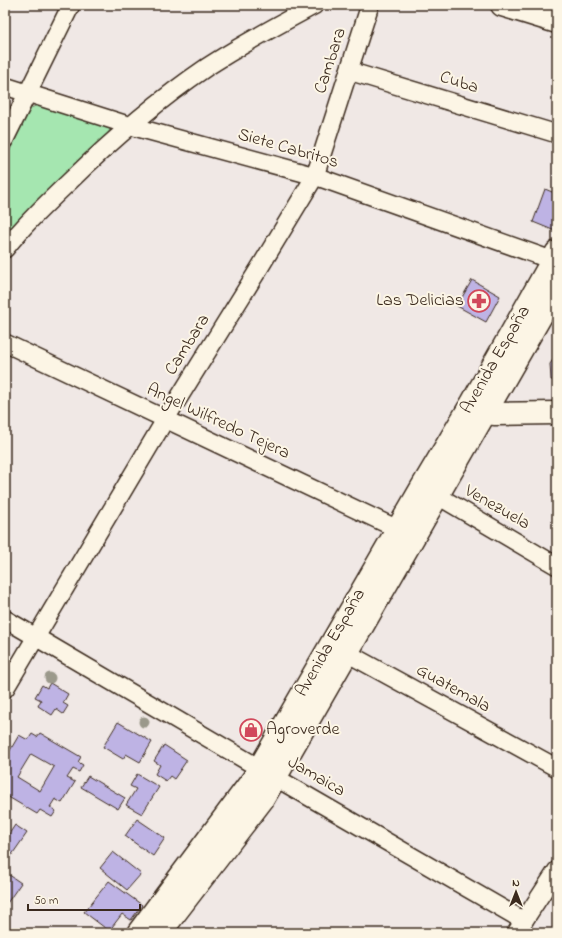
<svg xmlns="http://www.w3.org/2000/svg" width="562" height="938" font-family="'Indie Flower',sans-serif">
<style>
.green{fill:#a5e6b0;stroke:#708867}
.building{fill:#beb3e4;stroke:#3b2a1e;fill-rule:evenodd}
.lines{fill:none;stroke-linecap:round;stroke-linejoin:round}
.street-casing{stroke:#3b2a1e;stroke-width:20}
.secondary-casing{stroke:#3b2a1e;stroke-width:25}
.street{stroke:#fcf5e5;stroke-width:17}
.secondary{stroke:#fcf5e5;stroke-width:22}
.tree{fill:#9b998b}
.labels{text-anchor:middle;dominant-baseline:central;stroke-width:4;stroke-linejoin:round;paint-order:stroke}
.street-label{font-size:18px;fill:#3b2a1e;stroke:#fcf5e5}
.poi-label{font-size:18px;fill:#3b2a1e;stroke:#fcf5e5;text-anchor:end}
</style>
<rect width="100%" height="100%" fill="#f0e8e5"/>
<filter id="ink" filterUnits="userSpaceOnUse"><feTurbulence type="fractalNoise" baseFrequency=".025" numOctaves="2"/><feDisplacementMap in="SourceGraphic" scale="8" xChannelSelector="R" yChannelSelector="G"/><feConvolveMatrix kernelMatrix="1 2 1 2 8 2 1 2 1" color-interpolation-filters="sRGB"/></filter>
<g filter="url(#ink)">
<path class="green" d="M 40,104 L 109,126 L 110,130 L 108,133 L 18,220 L 5,235 L 5,160 L 31,108 Z"/>
<g class="building">
<path d="M 545,189 L 557,194 L 557,227 L 555,231 L 533,222 Z"/>
<path d="M 472,280 L 500,296 L 486,322 L 457,306 Z"/>
<path d="M 557,354 L 557,380 L 551,380 L 550,364 Z"/>
<path d="M 50,683 L 68,694 L 63,703 L 68,706 L 63,714 L 56,709 L 52,715 L 38,706 L 41,700 L 35,697 L 42,685 L 47,688 Z"/>
<path d="M 118,722 L 152,742 L 140,762 L 126,754 L 123,759 L 103,747 Z"/>
<path d="M 40,733 L 81,757 L 78,762 L 83,765 L 79,772 L 73,769 L 67,778 L 75,782 L 62,803 L 55,799 L 50,807 L 56,811 L 52,817 L 40,810 L 37,814 L 5,795 L 5,759 L 19,735 L 28,740 L 32,734 L 37,737 ZM 31,754 L 54,767 L 40,791 L 17,777 Z"/>
<path d="M 164,745 L 187,760 L 174,779 L 170,776 L 166,781 L 155,774 L 160,765 L 154,761 Z"/>
<path d="M 137,774 L 159,787 L 142,814 L 126,805 L 136,789 L 130,786 Z"/>
<path d="M 88,776 L 125,798 L 118,809 L 81,787 Z"/>
<path d="M 137,819 L 165,838 L 153,856 L 125,836 Z"/>
<path d="M 15,825 L 27,833 L 11,856 L 5,852 L 5,840 Z"/>
<path d="M 113,852 L 141,874 L 127,890 L 100,868 Z"/>
<path d="M 5,872 L 21,883 L 5,906 Z"/>
<path d="M 109,881 L 142,905 L 131,920 L 122,914 L 109,931 L 84,912 Z"/>
</g>
<g class="lines">
<g class="street-casing">
<g id="street">
<path d="M 349,71 L 557,134"/>
<path d="M 5,86 L 131,126 L 315,176 L 557,262"/>
<path d="M 5,139 L 71,5"/>
<path d="M 5,249 C 24,225 46,204 68,183 C 111,141 157,101 207,67 C 242,44 278,25 315,5"/>
<path d="M 5,343 L 408,534"/>
<path d="M 428,490 L 557,566"/>
<path d="M 5,619 L 259,768 L 524,921"/>
<path d="M 336,647 L 557,768"/>
<path d="M 5,689 L 165,420 L 260,267 L 315,176 L 370,5"/>
<path d="M 516,933 L 557,870"/>
</g>
</g>
<g class="secondary-casing">
<g id="secondary">
<path d="M 502,5 L 557,22"/>
<path d="M 475,404 L 494,414 L 557,413"/>
<path d="M 138,933 L 253,779 L 422,487 L 472,403 L 557,252"/>
<path d="M 160,933 L 263,799 L 557,288"/>
</g>
</g>
<use href="#street" class="street"/>
<use href="#secondary" class="secondary"/>
</g>
<g class="tree">
<circle cx="50" cy="678" r="5.5"/>
<circle cx="144" cy="722" r="5.5"/>
</g>
</g>
<defs>
<g id="pharmacy-ring" transform="scale(1.15)"><circle r="9.5" fill="#fcf5e5" stroke="#d1495b" stroke-width="1.5"/><path d="M-2-6h4v4h4v4h-4v4h-4v-4h-4v-4h4Z" fill="#d1495b"/></g>
<g id="shop-ring" transform="scale(1.15)"><circle r="9.5" fill="#fcf5e5" stroke="#d1495b" stroke-width="1.5"/><path d="M-5-2.5h2.3a2.7 3.5 0 0 1 5.4 0H5L5.5 6h-11ZM-1.5-2.5h3a1.5 2.3 0 0 0-3 0Z" fill="#d1495b"/></g>
</defs>
<g fill-rule="evenodd">
<use href="#pharmacy-ring" x="479" y="301"/>
<use href="#shop-ring" x="251" y="730"/>
</g>
<g class="labels">
<g class="street-label">
<text transform="translate(331 61) rotate(-72)">Cambara</text>
<text transform="translate(459 83) rotate(17)">Cuba</text>
<text transform="translate(288 149) rotate(16)">Siete Cabritos</text>
<text transform="translate(188 345) rotate(-58)">Cambara</text>
<text transform="translate(496 360) rotate(-60)">Avenida España</text>
<text transform="translate(218 422) rotate(25)">Angel Wilfredo Tejera</text>
<text transform="translate(497 508) rotate(30)">Venezuela</text>
<text transform="translate(331 643) rotate(-60)">Avenida España</text>
<text transform="translate(453 689) rotate(29)">Guatemala</text>
<text transform="translate(316 777) rotate(30)">Jamaica</text>
</g>
<g class="poi-label">
<text x="464" y="301">Las Delicias</text>
<text x="266" y="730" text-anchor="start">Agroverde</text>
</g>
</g>
<rect width="562" height="938" fill="none" stroke="#fcf5e5" stroke-width="20"/>
<rect x="10" y="10" width="542" height="918" fill="none" stroke="#3b2a1e" stroke-width="1.5" filter="url(#ink)"/>
<g transform="translate(516 892)" stroke="#fcf5e5" stroke-width="3" paint-order="stroke">
<path d="M0-3L7 15L0 10L-7 15Z" fill="#3b2a1e"/>
<text y="-6" font-size="11" font-weight="bold" text-anchor="middle" fill="#3b2a1e">N</text>
</g>
<path d="M28 904v6h112v-6" fill="none" stroke="#3b2a1e" stroke-width="2"/>
<text x="34" y="904" font-size="12" fill="#3b2a1e" stroke="#fcf5e5" stroke-width="3" paint-order="stroke">50 m</text>
</svg>
